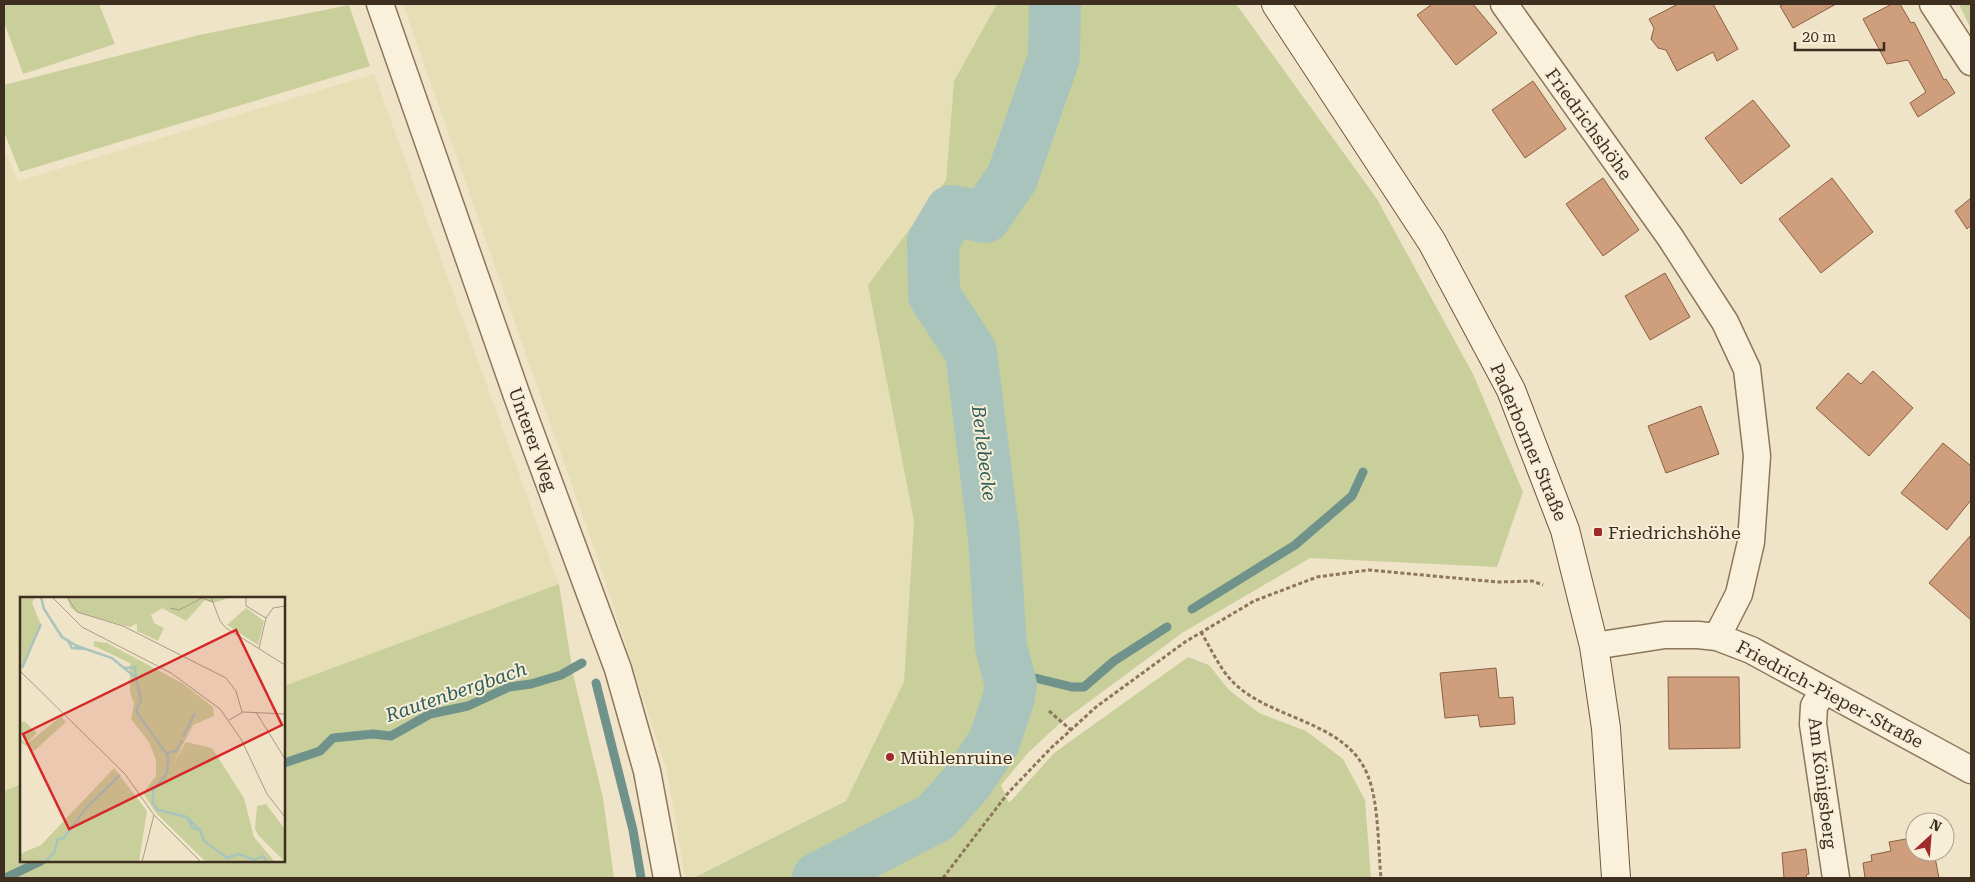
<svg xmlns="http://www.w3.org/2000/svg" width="1975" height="882" font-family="'Roboto Serif',serif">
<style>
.farmland{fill:#e6deb5}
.green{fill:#c9cf9b}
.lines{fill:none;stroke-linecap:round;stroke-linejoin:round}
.stream{stroke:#6f938a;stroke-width:9}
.river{stroke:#a9c4bc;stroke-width:52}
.building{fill:#cf9f7d;stroke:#8d5f41}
.minor-casing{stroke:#8d765c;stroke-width:29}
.secondary-casing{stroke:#6f573f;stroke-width:30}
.path{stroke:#8d765c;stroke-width:3;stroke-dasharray:4 2.5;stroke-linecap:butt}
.minor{stroke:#faf1dc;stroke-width:26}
.secondary{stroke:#faf1dc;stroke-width:28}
.poi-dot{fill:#9e2a2b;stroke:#f7eed8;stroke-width:2}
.labels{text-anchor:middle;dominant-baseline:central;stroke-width:4;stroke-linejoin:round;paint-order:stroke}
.street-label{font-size:18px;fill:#3d2e20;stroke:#f7eed8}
.poi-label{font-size:18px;fill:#3d2e20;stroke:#f7eed8;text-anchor:start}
.water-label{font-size:19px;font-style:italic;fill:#2f5d5a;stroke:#f7eed8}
.inset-river{fill:none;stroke:#a9c4bc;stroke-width:2.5}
.inset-road{fill:none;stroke:#a89b85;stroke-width:1}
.view{fill:#d62828;fill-opacity:0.15;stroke:#d62828;stroke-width:2.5}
.inset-edge{fill:none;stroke:#3d2e20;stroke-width:2.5}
</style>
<rect width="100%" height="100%" fill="#f0e4c8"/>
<g class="farmland">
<path d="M 403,4 L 997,4 L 954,81 L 946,180 L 868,285 L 914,521 L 904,682 L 846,801 L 691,878 L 685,878 L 667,771 L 602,571 Z"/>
<path d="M 374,74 L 559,584 L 284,686 L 284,598 L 21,598 L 21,784 L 4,791 L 4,149 L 18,181 Z"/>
</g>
<g class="green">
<path d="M 4,4 L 99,4 L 115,44 L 23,74 L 4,22 Z"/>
<path d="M 997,4 L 1236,4 L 1377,199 L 1473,374 L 1523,492 L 1497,567 L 1310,558 L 1182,633 L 1059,724 L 1028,753 L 1001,785 L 1009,803 L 1054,753 L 1188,657 L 1209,665 L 1229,690 L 1259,713 L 1306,731 L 1343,759 L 1365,800 L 1371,878 L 693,878 L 846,801 L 904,682 L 914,521 L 868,285 L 946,180 L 954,81 Z"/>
<path d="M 1959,4 L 1971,4 L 1971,29 Z"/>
<path d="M 349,5 L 370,66 L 20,172 L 4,132 L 4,85 L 199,35 Z"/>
<path d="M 559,584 L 573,674 L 603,798 L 614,878 L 4,878 L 4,791 L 21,784 L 21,861 L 284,861 L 284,686 Z"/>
</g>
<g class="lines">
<g class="stream">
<path d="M 1192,609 L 1295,545 L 1352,496 L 1363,472"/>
<path d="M 1007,666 L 1027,676 L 1072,687 L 1084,687 L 1114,661 L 1167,627"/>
<path d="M 596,683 L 633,830 L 641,878"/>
<path d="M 284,763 L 320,751 L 333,738 L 373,734 L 391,736 L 430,714 L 468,706 L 509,687 L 531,684 L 561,675 L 582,663"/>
<path d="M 5,878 L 41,861"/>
</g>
<path class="river" d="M 818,878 L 936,817 L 967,782 L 994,742 L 1008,700 L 1011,685 L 1001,647 L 994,538 L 971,352 L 934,295 L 933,242 L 951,211 L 985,217 L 1012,178 L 1054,57 L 1055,4"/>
</g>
<g class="building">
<path d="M 1432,4 L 1473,4 L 1497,33 L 1456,65 L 1417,15 Z"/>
<path d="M 1678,4 L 1713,4 L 1738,49 L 1717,61 L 1713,52 L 1677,71 L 1666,50 L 1658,48 L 1651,39 L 1654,28 L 1649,19 Z"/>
<path d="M 1784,4 L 1836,4 L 1793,28 L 1780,6 Z"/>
<path d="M 1892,4 L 1900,4 L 1911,23 L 1914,22 L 1944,80 L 1946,79 L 1955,93 L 1918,117 L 1910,103 L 1926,92 L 1908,60 L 1887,64 L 1863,19 Z"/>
<path d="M 1533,81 L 1566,129 L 1525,158 L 1492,110 Z"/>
<path d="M 1753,100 L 1790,146 L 1741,184 L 1705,138 Z"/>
<path d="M 1603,178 L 1639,230 L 1603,256 L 1566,204 Z"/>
<path d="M 1832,178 L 1873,232 L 1821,273 L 1779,219 Z"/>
<path d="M 1971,198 L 1971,225 L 1967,229 L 1955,211 Z"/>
<path d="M 1665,273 L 1690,317 L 1650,340 L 1625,296 Z"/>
<path d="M 1873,371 L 1913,408 L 1869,456 L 1816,408 L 1848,373 L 1861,384 Z"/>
<path d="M 1701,406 L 1719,454 L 1666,473 L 1648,426 Z"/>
<path d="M 1943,443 L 1971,466 L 1971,500 L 1947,530 L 1901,493 Z"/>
<path d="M 1971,535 L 1971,620 L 1929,583 Z"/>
<path d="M 1496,668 L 1499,698 L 1513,697 L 1515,724 L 1480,727 L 1478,715 L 1445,718 L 1440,673 Z"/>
<path d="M 1668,677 L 1739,677 L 1740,748 L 1669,749 Z"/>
<path d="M 1912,838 L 1912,840 L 1915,840 L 1915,852 L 1934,852 L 1939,878 L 1865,878 L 1863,863 L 1872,861 L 1871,855 L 1891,851 L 1889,842 Z"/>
<path d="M 1806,849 L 1809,874 L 1806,875 L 1807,878 L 1784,878 L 1782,853 Z"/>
</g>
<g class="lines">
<g class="minor-casing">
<g id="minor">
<path d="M 380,4 L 517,396 L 618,669 L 647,771 L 667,878"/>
<path d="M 1504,4 L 1670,237 L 1725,322 L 1747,369 L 1757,456 L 1751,542 L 1739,594 L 1717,637"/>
<path d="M 1933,4 L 1971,62"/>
<path d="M 1594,646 L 1665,635 L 1698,635 L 1717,637 L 1751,650 L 1971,770"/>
<path d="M 1824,690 L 1814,706 L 1813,724 L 1836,878"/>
</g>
</g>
<g class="secondary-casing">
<path id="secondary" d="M 1276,4 L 1432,242 L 1511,390 L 1565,530 L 1594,646 L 1606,728 L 1616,878"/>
</g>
<g class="path">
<path d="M 1201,632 C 1210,647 1219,667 1231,680 C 1269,721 1346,719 1368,776 C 1379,803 1378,849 1381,878"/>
<path d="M 1049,711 L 1071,730"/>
<path d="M 943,878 L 1008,793 L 1051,748 L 1096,707 L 1185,642 L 1254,601 L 1317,577 L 1369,570 L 1498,582 L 1532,581 L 1543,585"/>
</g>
<use href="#minor" class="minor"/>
<use href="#secondary" class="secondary"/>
</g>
<g class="poi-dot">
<rect x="1593" y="527" width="10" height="10" rx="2.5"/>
<circle cx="890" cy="757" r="5"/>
</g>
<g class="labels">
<g class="street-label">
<text transform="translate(1589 124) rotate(54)">Friedrichshöhe</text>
<text transform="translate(533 439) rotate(70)">Unterer Weg</text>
<text transform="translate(1529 442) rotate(67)">Paderborner Straße</text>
<text transform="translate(1830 694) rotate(28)">Friedrich-Pieper-Straße</text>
<text transform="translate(1823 783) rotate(83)">Am Königsberg</text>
</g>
<g class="poi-label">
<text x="1608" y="532">Friedrichshöhe</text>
<text x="900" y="757">Mühlenruine</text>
</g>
<g class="water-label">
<text transform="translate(984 453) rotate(83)">Berlebecke</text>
<text transform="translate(456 692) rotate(-19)">Rautenbergbach</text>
</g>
</g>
<g transform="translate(20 597)">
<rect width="265" height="265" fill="#f0e4c8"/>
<path d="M 0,0 L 15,0 L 12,6 L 21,28 L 2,72 ZM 47,0 L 211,0 L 194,6 L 185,3 L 166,24 L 142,11 L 131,18 L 134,26 L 144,31 L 138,44 L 117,34 L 117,26 L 110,30 L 57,15 L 51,11 ZM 226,11 L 244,24 L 238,48 L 207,28 ZM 74,44 L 87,46 L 162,86 L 193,110 L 194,119 L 173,128 L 152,169 L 166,145 L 192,151 L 224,201 L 234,240 L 255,265 L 186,265 L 136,216 L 123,196 L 136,179 L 136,163 L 129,145 L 111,122 L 114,107 L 110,95 L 110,66 L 74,49 ZM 41,119 L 46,125 L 14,154 L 0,145 L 0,141 L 7,147 ZM 4,124 L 17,136 L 9,144 L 0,135 L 0,127 ZM 94,171 L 127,214 L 119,265 L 0,265 L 0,257 L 21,248 ZM 246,207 L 265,232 L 265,265 L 238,238 L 235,231 L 237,209 Z" fill="#c9cf9b"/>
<path class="inset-river" d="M 21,0 L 24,12 L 42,40 L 57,49 L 92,61 L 116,81 L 121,103 L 116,114 L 148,159 L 147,176 L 133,194 L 133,206 L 138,213 L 167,220 L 180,233 L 184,244 L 207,261 L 219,257 L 234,263 L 243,259 L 247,265M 47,42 L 52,51 L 66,52M 2,71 L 21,27M 105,71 L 115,70 L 116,81M 163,140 L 175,116M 146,156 L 156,154 L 162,143M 167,220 L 172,231 L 180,233M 25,265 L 34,256 L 38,242 L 44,241 L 66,211 L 100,178"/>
<path class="inset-road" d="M 32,0 L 62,30 L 151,76 L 200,112 L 221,142 L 247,197 L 265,220M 47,0 L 57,15 L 103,29 L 206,81 L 216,94 L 222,115M 191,0 L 200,24 L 206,31 L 265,68M 226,0 L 226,9 L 246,21 L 239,51M 150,11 L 159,13 L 182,1 L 193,5M 246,21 L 253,11 L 265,9M 0,74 L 105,177 L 134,218 L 181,265M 236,115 L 265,162M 209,123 L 223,115 L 265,117M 122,265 L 134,218"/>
<path class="view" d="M 216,33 L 262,128 L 49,232 L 3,137 Z"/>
<rect width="265" height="265" class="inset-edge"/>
</g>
<rect width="1975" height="882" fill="none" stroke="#3d2e20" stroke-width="10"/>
<g transform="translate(1930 837) rotate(26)"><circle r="24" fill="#f7eed8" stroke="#ada18e"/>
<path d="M0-4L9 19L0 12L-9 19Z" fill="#9e2a2b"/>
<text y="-8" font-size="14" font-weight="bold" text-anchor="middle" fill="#3d2e20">N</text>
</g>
<path d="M1795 42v8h89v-8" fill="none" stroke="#3d2e20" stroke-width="2.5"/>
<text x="1802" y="42" font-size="15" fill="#3d2e20" stroke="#f7eed8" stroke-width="4" paint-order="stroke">20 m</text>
</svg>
